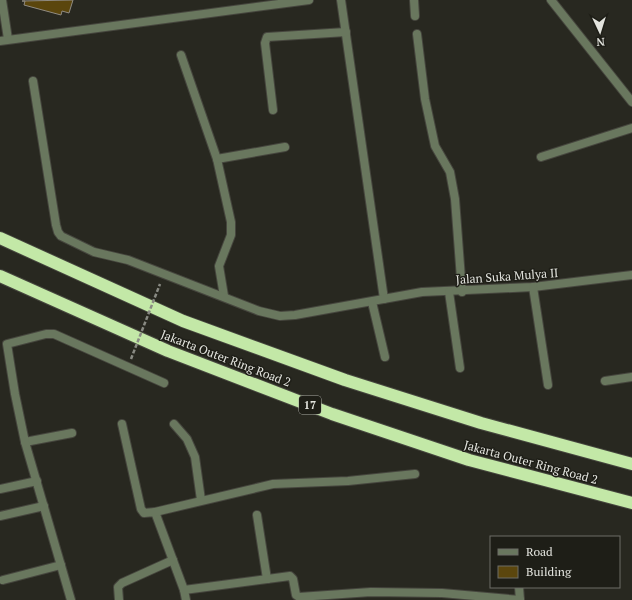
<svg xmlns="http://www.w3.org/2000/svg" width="632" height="600" font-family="'PT Serif',serif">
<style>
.building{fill:#5b460d;stroke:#908b82}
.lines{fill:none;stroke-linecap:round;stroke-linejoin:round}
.minor-casing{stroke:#46463e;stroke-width:10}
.tertiary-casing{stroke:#46463e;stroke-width:10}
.motorway-casing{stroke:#46463e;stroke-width:14}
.minor{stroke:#69775e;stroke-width:8}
.tertiary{stroke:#69775e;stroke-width:8}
.motorway{stroke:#c3e8a7;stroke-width:12}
.path-bridge{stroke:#898a83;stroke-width:2.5;stroke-dasharray:4 2;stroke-linecap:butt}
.labels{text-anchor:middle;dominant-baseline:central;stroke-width:3;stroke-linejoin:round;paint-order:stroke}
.shield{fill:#1e1e17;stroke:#a8a9a2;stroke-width:1}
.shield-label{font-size:11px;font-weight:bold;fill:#e3e4de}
.street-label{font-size:12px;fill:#e3e4de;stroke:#1e1e17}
</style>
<rect width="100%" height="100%" fill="#282820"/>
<path class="building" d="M 73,0 L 69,13 L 62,11 L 61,15 L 24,5 L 25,1 L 22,1 Z"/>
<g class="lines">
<g class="minor-casing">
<g id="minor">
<path d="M 2,0 L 8,39"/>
<path d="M 341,0 L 384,299"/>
<path d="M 414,0 L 415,16"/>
<path d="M 417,34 L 425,99 L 435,146 L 450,172 L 455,199 L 462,292"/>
<path d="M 0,41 L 309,0"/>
<path d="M 181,55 L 217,159 L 231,222 L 231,235 L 219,266 L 224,296"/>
<path d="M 33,81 L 56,225 L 58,232 L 61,236 L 94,252 L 128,260 L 259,311 L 280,316 L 295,315 L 422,292 L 533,287 L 632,275"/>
<path d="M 273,110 L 265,43 L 267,37 L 346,32"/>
<path d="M 541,157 L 632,128"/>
<path d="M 217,159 L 285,147"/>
<path d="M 533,287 L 548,385"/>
<path d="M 449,292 L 460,368"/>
<path d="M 372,302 L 385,357"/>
<path d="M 605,381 L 632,377"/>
<path d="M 122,424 L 141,509 L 144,513 L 155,512 L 184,590"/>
<path d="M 174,424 L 187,439 L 195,457 L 201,500"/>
<path d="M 25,442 L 72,433"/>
<path d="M 0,489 L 37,481"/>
<path d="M 155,512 L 273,484 L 348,481 L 415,474"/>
<path d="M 257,515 L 267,579"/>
<path d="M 0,516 L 44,506"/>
<path d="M 3,580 L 61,565"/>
<path d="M 519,587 L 520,600"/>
<path d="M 71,600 L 25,442 L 15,394 L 7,344 L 46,334 L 54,334 L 164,383"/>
<path d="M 119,600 L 118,587 L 122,583 L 173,560"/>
<path d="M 186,600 L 184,590 L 290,576 L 293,579 L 296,595 L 299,597 L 371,592 L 442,593 L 520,600"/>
</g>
</g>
<g class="tertiary-casing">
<path id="tertiary" d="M 551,0 L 632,102"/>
</g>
<g class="motorway-casing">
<g id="motorway">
<path d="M 0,238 L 183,321 L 345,380 L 481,423 L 632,464"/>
<path d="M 0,276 L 168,351 L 332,414 L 469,460 L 632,503"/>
</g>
</g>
<use href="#minor" class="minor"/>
<use href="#tertiary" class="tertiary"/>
<use href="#motorway" class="motorway"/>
<path class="path-bridge" d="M 131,359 L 160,284"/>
</g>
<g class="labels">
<rect class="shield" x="299" y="396" width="22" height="18" rx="3"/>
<g class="shield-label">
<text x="310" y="405">17</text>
</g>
<g class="street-label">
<text transform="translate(507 276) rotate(-4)">Jalan Suka Mulya II</text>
<text transform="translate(226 358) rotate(21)">Jakarta Outer Ring Road 2</text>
<text transform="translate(531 462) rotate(15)">Jakarta Outer Ring Road 2</text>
</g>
</g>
<rect x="490" y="536" width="130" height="52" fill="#1e1e17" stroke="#6d6d67"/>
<rect x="498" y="549" width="20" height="6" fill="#69775e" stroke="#6d6d67"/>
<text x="526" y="556" font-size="12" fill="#e3e4de">Road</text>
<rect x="498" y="566" width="20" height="12" fill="#5b460d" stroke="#6d6d67"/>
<text x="526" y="576" font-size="12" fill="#e3e4de">Building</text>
<g transform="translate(600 32) rotate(176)" stroke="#1e1e17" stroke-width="3" paint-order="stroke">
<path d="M0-3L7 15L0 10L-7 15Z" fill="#e3e4de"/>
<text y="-6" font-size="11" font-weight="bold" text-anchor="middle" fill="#e3e4de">N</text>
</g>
</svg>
